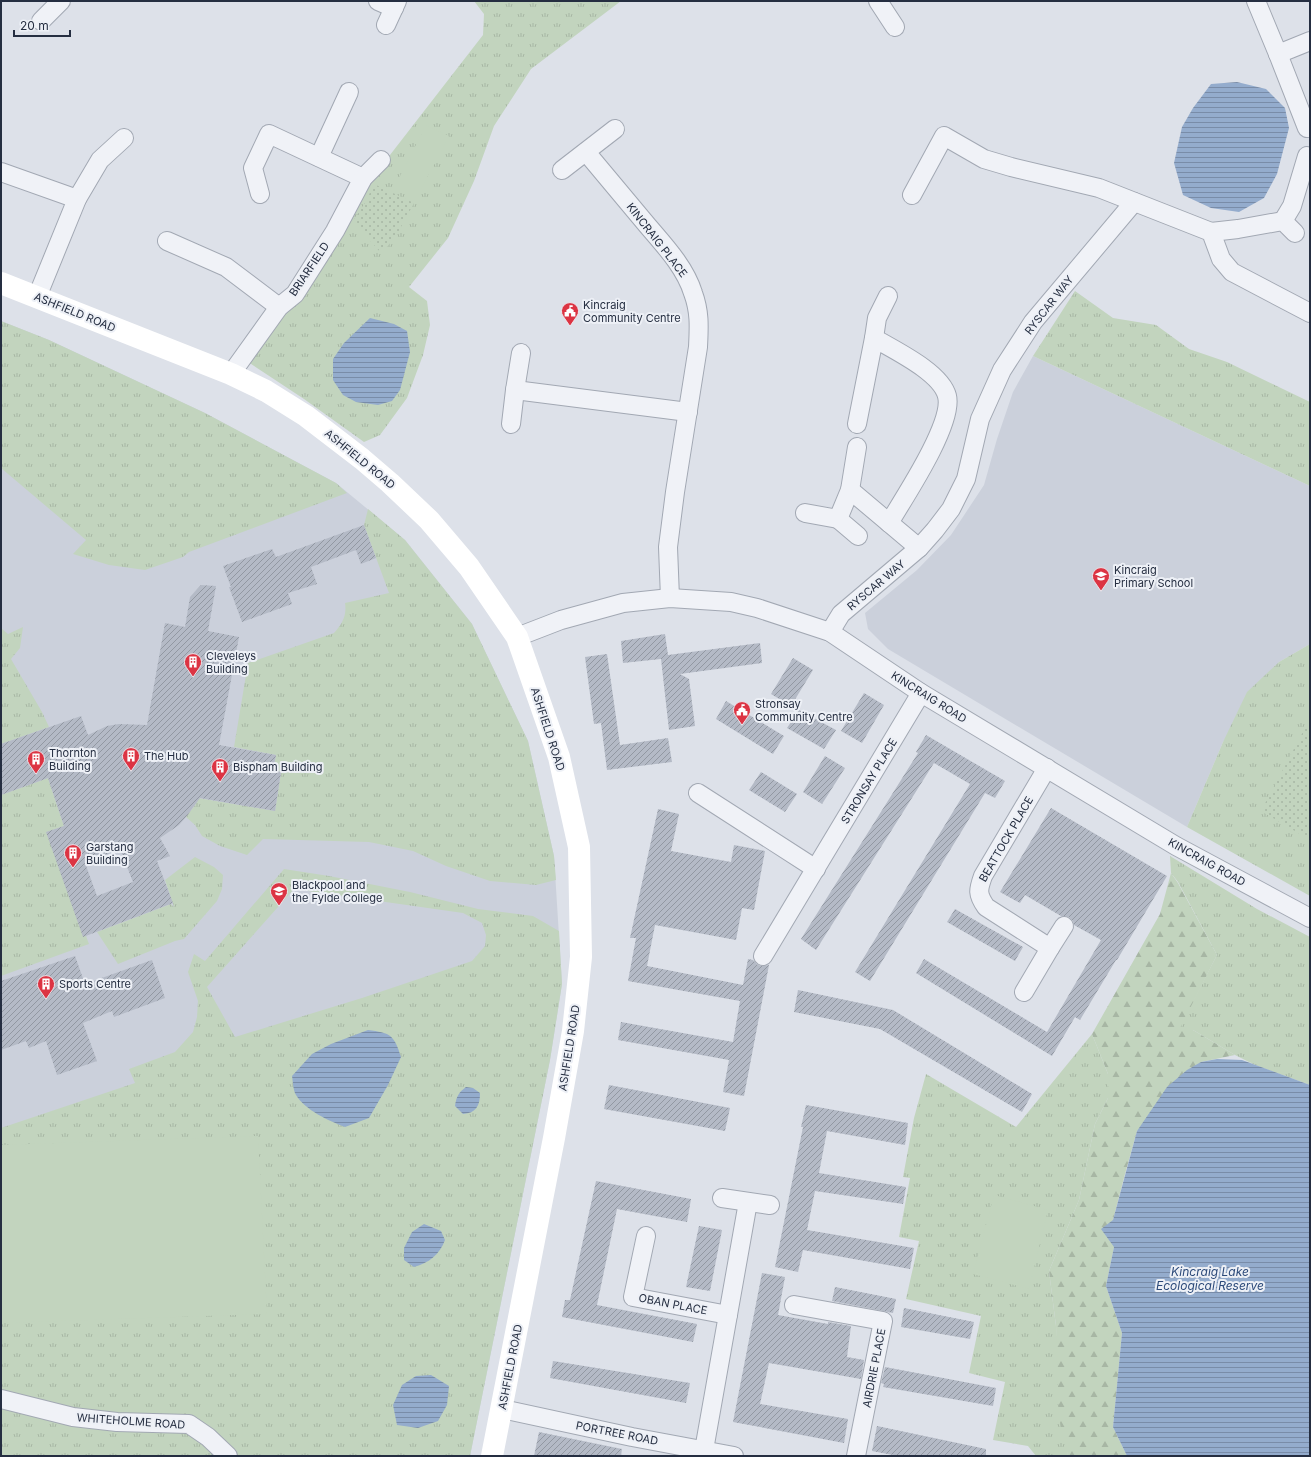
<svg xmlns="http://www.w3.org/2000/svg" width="1311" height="1457" font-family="Inter,sans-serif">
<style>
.built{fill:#cbd0db}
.grass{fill:url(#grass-tufts);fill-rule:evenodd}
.forest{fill:url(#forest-firs)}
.park{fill:url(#park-dots)}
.garden{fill:#c2d4be}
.water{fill:url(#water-rules)}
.building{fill:url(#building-hatch);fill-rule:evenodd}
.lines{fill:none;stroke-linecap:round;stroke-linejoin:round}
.street-casing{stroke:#a2a8b3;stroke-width:20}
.street{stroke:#f0f2f7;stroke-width:18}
.secondary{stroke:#fff;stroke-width:22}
.labels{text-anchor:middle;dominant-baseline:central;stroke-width:4;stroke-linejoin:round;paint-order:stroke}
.street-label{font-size:11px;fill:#252e41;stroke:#edf0f6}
.poi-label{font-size:11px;fill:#252e41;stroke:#edf0f6;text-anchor:start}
.water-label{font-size:12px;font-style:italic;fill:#2b4979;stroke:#edf0f6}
</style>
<defs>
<pattern id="grass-tufts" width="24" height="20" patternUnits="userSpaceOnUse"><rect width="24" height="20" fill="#c2d4be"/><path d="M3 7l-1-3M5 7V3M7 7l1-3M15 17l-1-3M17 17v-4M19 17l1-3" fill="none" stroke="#a7b6a4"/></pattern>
<pattern id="forest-firs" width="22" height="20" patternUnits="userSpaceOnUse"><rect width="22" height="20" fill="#c2d4be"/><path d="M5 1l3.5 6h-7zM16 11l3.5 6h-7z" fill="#a7b6a4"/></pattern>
<pattern id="park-dots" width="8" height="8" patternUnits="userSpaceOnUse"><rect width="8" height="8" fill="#c2d4be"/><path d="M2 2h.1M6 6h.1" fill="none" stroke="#a7b6a4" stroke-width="1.8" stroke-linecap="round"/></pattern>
<pattern id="water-rules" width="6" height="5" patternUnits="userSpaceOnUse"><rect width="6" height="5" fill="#94accd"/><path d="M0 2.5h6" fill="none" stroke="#798ca8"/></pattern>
<pattern id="building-hatch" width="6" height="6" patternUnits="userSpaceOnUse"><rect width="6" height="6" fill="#b4bac6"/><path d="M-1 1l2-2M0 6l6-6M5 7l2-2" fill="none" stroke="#9298a2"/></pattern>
</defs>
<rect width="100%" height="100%" fill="#dde1e9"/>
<g class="built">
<path d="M 1,321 L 49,340 L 205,413 L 336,483 L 405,540 L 472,624 L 528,741 L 554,856 L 562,984 L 550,1060 L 470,1456 L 1,1388 Z"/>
<path d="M 1033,356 L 1310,486 L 1310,644 L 1279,662 L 1223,742 L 1187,827 L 888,649 L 868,629 L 865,613 L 917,570 L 951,535 L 984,485 L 997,439 L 1013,392 Z"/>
</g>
<g class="grass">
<path d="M 474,1 L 621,1 L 531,69 L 494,126 L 474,181 L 448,238 L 409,287 L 427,301 L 430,325 L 423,355 L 407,398 L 380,435 L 364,442 L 304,399 L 245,360 L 383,164 L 483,35 L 484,14 Z"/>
<path d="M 1075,291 L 1113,318 L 1156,325 L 1189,349 L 1227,362 L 1310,402 L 1310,486 L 1033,356 Z"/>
<path d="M 1,321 L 49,340 L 205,413 L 336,483 L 347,493 L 189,552 L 183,557 L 145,570 L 109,565 L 73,554 L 86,540 L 1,468 Z"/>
<path d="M 368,509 L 405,540 L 472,624 L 528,741 L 554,856 L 556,880 L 536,885 L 490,881 L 446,866 L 413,851 L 369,842 L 263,839 L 247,855 L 220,846 L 202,836 L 195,825 L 186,817 L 195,805 L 198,798 L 275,811 L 281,772 L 273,770 L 276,755 L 234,747 L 248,663 L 334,633 C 342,624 347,616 345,603 L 389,593 L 364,525 Z"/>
<path d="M 23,627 L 20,648 L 11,659 L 42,712 L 49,727 L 1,744 L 1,628 L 8,634 Z"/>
<path d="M 1310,644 L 1310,896 L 1187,827 L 1223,742 L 1247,692 L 1279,662 Z"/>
<path d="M 48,778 L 64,826 L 47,832 L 89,944 L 1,976 L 1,795 Z"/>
<path d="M 1170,856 L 1257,909 L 1310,937 L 1310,1085 L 1255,1065 L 1235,1055 L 1193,1030 L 1178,1030 L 1217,955 L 1178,882 L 1171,873 Z"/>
<path d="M 195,857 L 214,867 L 223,875 L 222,889 L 217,901 L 184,939 L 175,941 L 118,964 L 97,932 L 171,904 L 174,907 L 165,880 Z"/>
<path d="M 284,869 L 329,876 L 410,892 L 478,909 L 533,916 L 559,931 L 562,984 L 550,1060 L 470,1456 L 1,1456 L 1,1128 L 135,1083 L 129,1069 L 175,1052 L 193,1032 L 197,1017 L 198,1001 L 188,972 L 194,954 L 205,961 ZM 294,889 L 463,913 L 482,923 L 486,935 L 485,946 L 472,961 L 362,998 L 235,1037 L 207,987 Z"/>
<path d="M 1092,1034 L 1108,1074 L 1108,1098 L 1095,1124 L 1079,1200 L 1049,1271 L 1056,1326 L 1068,1456 L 1036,1456 L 1028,1446 L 993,1440 L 1005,1382 L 969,1373 L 981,1316 L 906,1299 L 919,1241 L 899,1237 L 910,1178 L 903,1177 L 914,1118 L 926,1074 L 1016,1127 Z"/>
</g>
<path class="forest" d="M 1171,873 L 1178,883 L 1217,955 L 1179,1030 L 1193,1030 L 1235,1055 L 1201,1062 L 1137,1131 L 1125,1174 L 1113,1220 L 1114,1247 L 1106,1286 L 1122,1333 L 1113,1427 L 1127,1456 L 1068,1456 L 1059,1418 L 1056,1326 L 1049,1271 L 1079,1200 L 1095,1124 L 1108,1098 L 1108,1074 L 1092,1034 L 1160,914 Z"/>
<g class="park">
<path d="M 374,184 L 414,203 L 395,238 L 381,253 L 353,221 L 365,203 Z"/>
<path d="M 1306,726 L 1310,728 L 1310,840 L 1261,811 Z"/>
</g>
<g class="garden">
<path d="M 426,125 L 449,136 L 419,193 L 397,182 Z"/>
<path d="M 258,1136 L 267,1314 L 1,1323 L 1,1145 Z"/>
<path d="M 994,1195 L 1048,1210 L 1029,1289 L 973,1274 Z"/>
</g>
<g class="water">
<path d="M 1237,82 L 1266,89 L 1285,108 L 1289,128 L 1277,174 L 1264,198 L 1239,212 L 1211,208 L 1183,195 L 1174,163 L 1182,127 L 1193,108 L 1211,84 Z"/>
<path d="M 370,318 L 394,324 L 407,331 L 410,352 L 400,390 L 392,401 L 378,405 L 356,402 L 343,395 L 333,380 L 333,359 L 344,343 Z"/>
<path d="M 368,1030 C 390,1033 394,1034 401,1057 L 388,1085 L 369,1118 L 345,1127 C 329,1121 305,1110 296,1095 C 293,1090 293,1082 292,1076 L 312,1054 L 331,1044 Z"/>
<path d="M 1217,1059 L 1242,1060 L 1310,1085 L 1310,1456 L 1127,1456 L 1113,1427 L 1122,1333 L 1106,1286 L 1114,1247 L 1101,1229 L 1113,1220 L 1137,1131 L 1167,1087 L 1187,1070 L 1201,1062 Z"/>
<path d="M 466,1087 L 473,1088 L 480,1093 C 480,1106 476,1113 463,1114 L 455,1106 C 456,1097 459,1092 466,1087 Z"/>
<path d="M 424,1224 L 441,1231 L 445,1240 C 440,1254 429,1263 414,1267 L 404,1260 L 404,1248 L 412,1232 Z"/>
<path d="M 431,1375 L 449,1386 L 447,1405 L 438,1421 L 418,1428 L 397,1425 L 393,1405 L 402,1385 L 416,1376 Z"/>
</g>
<g class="building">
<path d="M 364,525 L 376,558 L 361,564 L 356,550 L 311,567 L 317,584 L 288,593 L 292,604 L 242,622 L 229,587 L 231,587 L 223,566 L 272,549 L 276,557 Z"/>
<path d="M 201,585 L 216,586 L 208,631 L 239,637 L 219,745 L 276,755 L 273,770 L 281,772 L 275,811 L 200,798 L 186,817 L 179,825 L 160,838 L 170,856 L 157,861 L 173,903 L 83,937 L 46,832 L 64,826 L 48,778 L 1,795 L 1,744 L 81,716 L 88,735 L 107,726 L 119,724 L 147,725 L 165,623 L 185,627 L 190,597 ZM 120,849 L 133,882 L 97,896 L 85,863 Z"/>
<path d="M 665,634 L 668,655 L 760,643 L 762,663 L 680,674 L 689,679 L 695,726 L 669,730 L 661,659 L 623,663 L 621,641 Z"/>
<path d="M 607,654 L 620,745 L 668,738 L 672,762 L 607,770 L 601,723 L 594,724 L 585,657 Z"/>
<path d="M 793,658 L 813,670 L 791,706 L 771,694 Z"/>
<path d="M 864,693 L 884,705 L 862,743 L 841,731 Z"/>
<path d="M 726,701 L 784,736 L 773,754 L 716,719 Z"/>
<path d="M 799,710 L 836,730 L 824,749 L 787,728 Z"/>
<path d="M 926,735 L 1005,781 L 995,798 L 985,793 L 870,981 L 855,972 L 970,784 L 934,763 L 816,950 L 801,939 L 918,753 L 916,752 Z"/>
<path d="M 825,756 L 845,768 L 822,804 L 803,792 Z"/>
<path d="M 761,772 L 797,794 L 785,812 L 749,790 Z"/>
<path d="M 1051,808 L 1167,876 L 1117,960 L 1116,960 L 1080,1020 L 1075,1017 L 1052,1056 L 916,973 L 924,959 L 1047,1032 L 1101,940 L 1074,925 L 1073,921 L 1069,917 L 1061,916 L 1025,895 L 1020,903 L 1000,892 Z"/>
<path d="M 658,809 L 679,814 L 671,851 L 731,862 L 734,845 L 765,851 L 754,910 L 742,908 L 736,940 L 655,925 L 647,966 L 743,985 L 748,959 L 753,960 L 758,965 L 763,966 L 769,965 L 744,1096 L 723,1092 L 729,1060 L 618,1040 L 621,1022 L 733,1042 L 740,1001 L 628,981 L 636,938 L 630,938 Z"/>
<path d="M 955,909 L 1023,947 L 1015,961 L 947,922 Z"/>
<path d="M 75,956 L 85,984 L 152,960 L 165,998 L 114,1017 L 112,1011 L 83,1023 L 97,1061 L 57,1075 L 46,1041 L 29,1048 L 26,1041 L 1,1050 L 1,981 Z"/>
<path d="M 798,990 L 893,1010 L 1032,1094 L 1022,1112 L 880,1029 L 794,1012 Z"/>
<path d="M 609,1085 L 730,1108 L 725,1131 L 604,1109 Z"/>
<path d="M 806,1105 L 908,1123 L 905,1145 L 827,1131 L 819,1173 L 906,1187 L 903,1204 L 815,1191 L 807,1230 L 914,1248 L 910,1269 L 803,1250 L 798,1272 L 775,1267 L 803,1127 L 801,1127 Z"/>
<path d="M 596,1181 L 691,1199 L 687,1222 L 617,1209 L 597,1305 L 697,1324 L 693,1342 L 562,1317 L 565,1300 L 570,1300 Z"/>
<path d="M 699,1226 L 722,1230 L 710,1291 L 686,1287 Z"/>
<path d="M 762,1273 L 785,1277 L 778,1315 L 828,1324 L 828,1322 L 851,1326 L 847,1357 L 864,1360 L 861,1379 L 769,1363 L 760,1404 L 848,1419 L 844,1443 L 733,1422 Z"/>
<path d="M 835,1287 L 896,1299 L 893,1313 L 832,1301 Z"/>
<path d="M 904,1308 L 974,1322 L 970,1339 L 901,1327 Z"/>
<path d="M 553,1361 L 690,1383 L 686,1403 L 550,1378 Z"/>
<path d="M 885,1367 L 996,1388 L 993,1406 L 883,1387 L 884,1384 L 881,1383 Z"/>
<path d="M 877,1426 L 986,1449 L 986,1456 L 898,1456 L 872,1451 Z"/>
<path d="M 539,1432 L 622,1449 L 621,1456 L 534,1456 Z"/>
</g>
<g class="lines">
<g class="street-casing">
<g id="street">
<path d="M 378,1 L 394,8"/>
<path d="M 878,1 L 895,27"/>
<path d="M 1256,1 L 1278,54 L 1307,128"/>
<path d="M 41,21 L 61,1"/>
<path d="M 386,25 L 397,1"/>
<path d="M 1278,54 L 1310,41"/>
<path d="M 586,152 C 606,176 626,200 647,225 C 664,245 685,267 693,293 C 700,312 699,327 698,347 L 675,492 L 668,547 L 670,598"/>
<path d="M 319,157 L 349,92"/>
<path d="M 562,170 L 615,129"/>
<path d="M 1,172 L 77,199"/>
<path d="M 260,194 L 253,168 L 269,134 L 363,178"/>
<path d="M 912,195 L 944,136 L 984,159 L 1011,167 L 1099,188 L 1211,232 L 1221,259 L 1232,272 L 1310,313"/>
<path d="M 1283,221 L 1292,206 L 1307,156"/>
<path d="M 1211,232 L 1238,229 L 1283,221 L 1295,233"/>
<path d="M 167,241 L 226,267 L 279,307"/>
<path d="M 37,297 L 77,199 L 100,160 L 124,138"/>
<path d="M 874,338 L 877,318 L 888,296"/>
<path d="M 231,374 L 279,307 L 295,294 L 335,231 L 363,178 L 381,160"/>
<path d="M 515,390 L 688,412"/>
<path d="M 511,424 L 515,390 L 521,353"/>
<path d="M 857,424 L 874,338 C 894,350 941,372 947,396 C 954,423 904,498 889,523"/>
<path d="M 850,490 L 919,548"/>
<path d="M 805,513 L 838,519 L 850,490 L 857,447"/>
<path d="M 838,519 L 858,536"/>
<path d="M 830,632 L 841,614 L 919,548 L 935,530 L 951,509 L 966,479 L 980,419 L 1002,370 L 1033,322 L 1134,202"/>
<path d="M 517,637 L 561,620 L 623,603 L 670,598 L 731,602 L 757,608 L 830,632 L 921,693 L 1176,846 L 1310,918"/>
<path d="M 698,793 L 816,869"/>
<path d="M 1050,948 L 1064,926"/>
<path d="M 763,956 L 921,693"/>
<path d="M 1024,992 L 1050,948 L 986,907 C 977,894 978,890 983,876 L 1047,768"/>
<path d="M 722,1198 L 770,1205"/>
<path d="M 646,1236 L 633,1297 L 728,1315"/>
<path d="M 794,1305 L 883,1321 L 856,1456"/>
<path d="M 1,1399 L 73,1417 L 117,1422 L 189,1424 L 208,1437 L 228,1456"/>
<path d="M 502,1409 L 632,1437 L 734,1456"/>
<path d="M 704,1450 L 748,1202"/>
</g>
</g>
<use href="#street" class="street"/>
<path class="secondary" d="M 1,283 L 231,374 L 266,391 L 306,416 L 362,459 L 390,483 L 429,520 L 469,567 L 517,637 L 559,757 L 579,847 L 581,957 L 573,1031 L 554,1138 L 492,1456"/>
</g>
<defs>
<g id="civic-pin" transform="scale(0.9)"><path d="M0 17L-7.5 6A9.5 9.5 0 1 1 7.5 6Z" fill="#dc3443" stroke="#edf0f6"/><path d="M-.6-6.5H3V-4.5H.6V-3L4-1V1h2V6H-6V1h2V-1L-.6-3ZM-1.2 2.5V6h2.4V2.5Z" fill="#fff"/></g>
<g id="school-pin" transform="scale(0.9)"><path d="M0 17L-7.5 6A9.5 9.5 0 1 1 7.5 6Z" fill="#dc3443" stroke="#edf0f6"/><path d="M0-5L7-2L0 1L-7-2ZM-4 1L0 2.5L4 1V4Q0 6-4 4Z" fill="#fff"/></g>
<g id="building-pin" transform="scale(0.9)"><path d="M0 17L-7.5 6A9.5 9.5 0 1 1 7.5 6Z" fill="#dc3443" stroke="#edf0f6"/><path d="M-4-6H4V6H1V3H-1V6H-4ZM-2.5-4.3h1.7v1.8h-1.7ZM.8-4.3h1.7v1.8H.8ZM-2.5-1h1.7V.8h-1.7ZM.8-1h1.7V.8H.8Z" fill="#fff"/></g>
<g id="university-pin" transform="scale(0.9)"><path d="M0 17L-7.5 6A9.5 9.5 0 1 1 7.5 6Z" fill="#dc3443" stroke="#edf0f6"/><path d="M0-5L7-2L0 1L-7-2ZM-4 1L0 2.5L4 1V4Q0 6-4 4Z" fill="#fff"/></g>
</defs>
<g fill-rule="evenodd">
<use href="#civic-pin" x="570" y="311"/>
<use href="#school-pin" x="1101" y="576"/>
<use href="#building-pin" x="193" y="662"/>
<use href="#civic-pin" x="742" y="710"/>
<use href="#building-pin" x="131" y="756"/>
<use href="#building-pin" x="36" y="759"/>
<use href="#building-pin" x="220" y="767"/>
<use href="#building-pin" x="73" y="853"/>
<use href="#university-pin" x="279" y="891"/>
<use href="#building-pin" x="46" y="984"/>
</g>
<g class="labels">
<g class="street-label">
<text transform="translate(657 240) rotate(52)">KINCRAIG PLACE</text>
<text transform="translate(309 269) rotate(-56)">BRIARFIELD</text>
<text transform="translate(1049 305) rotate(-52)">RYSCAR WAY</text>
<text transform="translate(75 312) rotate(22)">ASHFIELD ROAD</text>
<text transform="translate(360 459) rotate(39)">ASHFIELD ROAD</text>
<text transform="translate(876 585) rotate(-40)">RYSCAR WAY</text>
<text transform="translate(929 697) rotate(32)">KINCRAIG ROAD</text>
<text transform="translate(548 729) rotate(72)">ASHFIELD ROAD</text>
<text transform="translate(869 781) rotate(-59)">STRONSAY PLACE</text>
<text transform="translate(1006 839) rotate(-60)">BEATTOCK PLACE</text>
<text transform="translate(1207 862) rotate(29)">KINCRAIG ROAD</text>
<text transform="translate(569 1048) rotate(-81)">ASHFIELD ROAD</text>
<text transform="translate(673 1304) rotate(11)">OBAN PLACE</text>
<text transform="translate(510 1367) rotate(-79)">ASHFIELD ROAD</text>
<text transform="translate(874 1368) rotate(-79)">AIRDRIE PLACE</text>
<text transform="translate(131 1421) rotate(4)">WHITEHOLME ROAD</text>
<text transform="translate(617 1433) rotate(11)">PORTREE ROAD</text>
</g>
<g class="poi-label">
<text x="583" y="305">Kincraig<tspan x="583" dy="13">Community Centre</tspan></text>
<text x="1114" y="570">Kincraig<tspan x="1114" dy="13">Primary School</tspan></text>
<text x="206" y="656">Cleveleys<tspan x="206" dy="13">Building</tspan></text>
<text x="755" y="704">Stronsay<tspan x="755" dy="13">Community Centre</tspan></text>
<text x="49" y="753">Thornton<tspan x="49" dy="13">Building</tspan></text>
<text x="144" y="756">The Hub</text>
<text x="233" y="767">Bispham Building</text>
<text x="86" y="847">Garstang<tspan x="86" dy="13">Building</tspan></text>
<text x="292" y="885">Blackpool and<tspan x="292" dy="13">the Fylde College</tspan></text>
<text x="59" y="984">Sports Centre</text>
</g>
<g class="water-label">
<text x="1210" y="1271">Kincraig Lake<tspan x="1210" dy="14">Ecological Reserve</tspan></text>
</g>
</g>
<rect width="1311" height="1457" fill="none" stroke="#252e41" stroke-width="4"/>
<path d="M14 30v6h56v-6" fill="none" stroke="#252e41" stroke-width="2"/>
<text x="20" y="30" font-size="12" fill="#252e41" stroke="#edf0f6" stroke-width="3" paint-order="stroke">20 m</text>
</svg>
